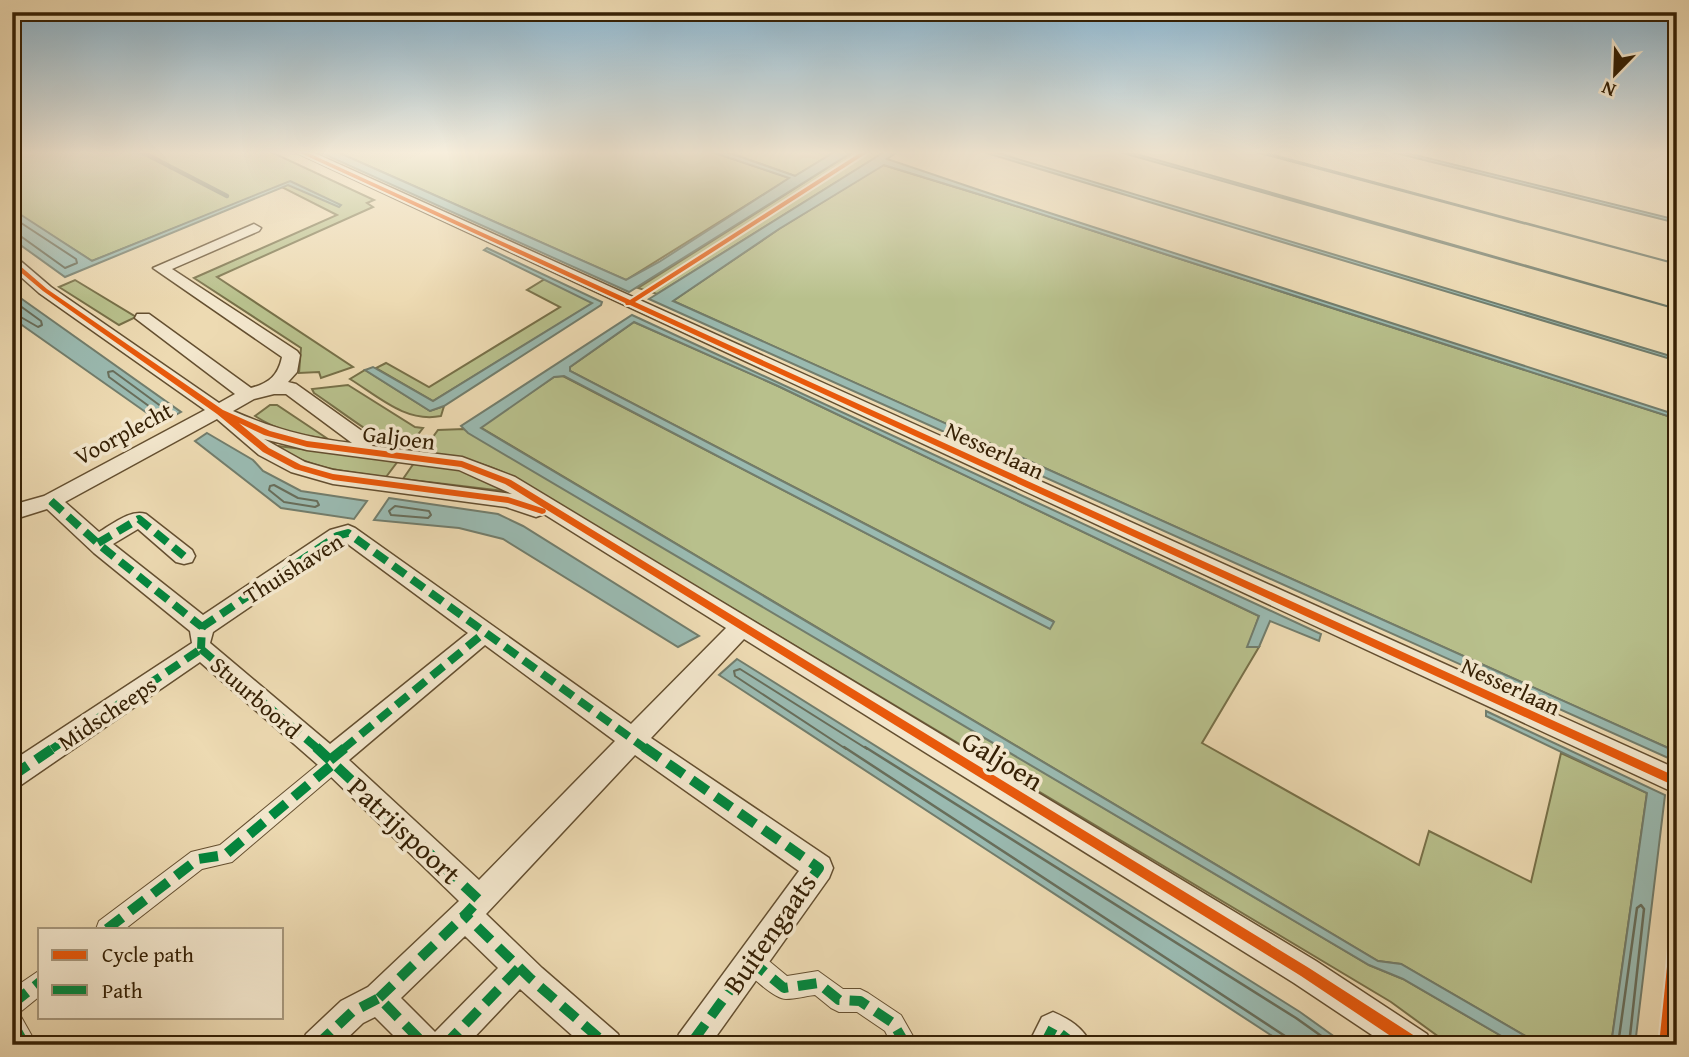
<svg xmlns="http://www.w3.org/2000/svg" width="1689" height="1057" font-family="'Gentium Book Plus',serif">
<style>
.green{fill:#b8c08c;stroke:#777048;stroke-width:2}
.water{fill:#9abab1;stroke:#727d6c;stroke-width:2}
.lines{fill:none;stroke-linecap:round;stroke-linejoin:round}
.shore-far1{stroke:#686e5b;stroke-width:2}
.shore{stroke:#686e5b;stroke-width:2.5}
.stream{stroke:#727d6c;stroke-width:4.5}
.pedestrian-casing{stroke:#644f30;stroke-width:2}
.minor-casing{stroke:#644f30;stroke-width:3}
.pedestrian{fill:#f3e7cd;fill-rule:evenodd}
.minor{fill:#f3e7cd;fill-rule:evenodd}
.quiet-far2{stroke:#00873e;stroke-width:6;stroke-dasharray:12 6;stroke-linecap:butt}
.quiet-far1{stroke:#00873e;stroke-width:8;stroke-dasharray:15 8;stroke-linecap:butt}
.quiet{stroke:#00873e;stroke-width:10;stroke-dasharray:19 10;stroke-linecap:butt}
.cycleway-casing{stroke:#f3e7cd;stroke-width:4}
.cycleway{fill:#e8590c;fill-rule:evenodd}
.labels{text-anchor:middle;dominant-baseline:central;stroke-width:7;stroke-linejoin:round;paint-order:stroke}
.street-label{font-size:23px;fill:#362105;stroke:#f3e7cd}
.near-street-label{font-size:28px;fill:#362105;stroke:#f3e7cd}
</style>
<rect width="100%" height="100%" fill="#eddab2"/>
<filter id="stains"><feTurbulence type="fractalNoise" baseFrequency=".00286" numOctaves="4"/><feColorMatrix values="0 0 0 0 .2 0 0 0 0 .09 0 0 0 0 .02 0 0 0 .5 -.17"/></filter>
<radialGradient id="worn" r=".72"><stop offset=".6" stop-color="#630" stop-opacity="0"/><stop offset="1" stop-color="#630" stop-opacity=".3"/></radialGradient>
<g class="green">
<path d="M 12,151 L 269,151 L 374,200 L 367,203 L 373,207 L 217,277 L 353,367 L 321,378 L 319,372 L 299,373 L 301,348 L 194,278 L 337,215 L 280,186 L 92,261 L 12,210 Z"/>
<path d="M 335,151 L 709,151 L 790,178 L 626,280 Z"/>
<path d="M 724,151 L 836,151 L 795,176 Z"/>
<path d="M 854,151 L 886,151 L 657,294 L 638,288 Z"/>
<path d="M 883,165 L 991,198 L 1677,419 L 1677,752 L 673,301 L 779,229 Z"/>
<path d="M 545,279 L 593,303 L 433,401 L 376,368 L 386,363 L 429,387 L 560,307 L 527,290 Z"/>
<path d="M 75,280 L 136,317 L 119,325 L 59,287 Z"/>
<path d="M 634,322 L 778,386 L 1259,616 L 1248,647 L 1259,647 L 1202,743 L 1419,865 L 1429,831 L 1531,882 L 1561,753 L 1647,793 L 1611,1045 L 1541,1045 L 1401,964 L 1378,961 L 480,427 L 554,377 L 563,376 L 1049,628 L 1053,621 L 570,371 L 570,367 Z"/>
<path d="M 365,370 L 430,411 L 444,406 L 441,416 C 406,423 379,397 350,379 Z"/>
<path d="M 348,385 L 415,427 L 423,428 L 406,450 C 386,447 334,406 314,393 L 312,389 Z"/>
<path d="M 270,405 L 277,405 L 328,439 C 301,436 278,431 255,416 Z"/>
<path d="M 464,429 L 1369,965 L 1403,979 L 1517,1045 L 1450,1045 L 1391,1002 L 511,476 C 482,461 454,456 422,452 L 438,430 Z"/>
<path d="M 278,446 L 398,461 L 386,477 C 340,471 319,470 277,449 Z"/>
<path d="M 414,463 L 458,469 L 513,492 L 403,479 Z"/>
</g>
<g class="water">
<path d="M 317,151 L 335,151 L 626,280 L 659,262 L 789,178 L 709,151 L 724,151 L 795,176 L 836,151 L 854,151 L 629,292 Z"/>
<path d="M 886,151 L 899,151 L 887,159 L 997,196 L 1677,415 L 1677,419 L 991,198 L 884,165 L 779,229 L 673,301 L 1677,752 L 1677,762 L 649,299 Z"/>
<path d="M 980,151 L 991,151 L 1677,358 L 1677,361 Z"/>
<path d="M 1116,151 L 1126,151 L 1677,309 Z"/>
<path d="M 1252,151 L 1259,151 L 1677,264 Z"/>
<path d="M 1388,151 L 1399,151 L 1677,220 L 1677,223 Z"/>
<path d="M 290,181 L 341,205 L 339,207 L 288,185 L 65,277 L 12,239 L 12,209 L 92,261 Z"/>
<path d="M 487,248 L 602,302 L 601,305 L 444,406 L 430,411 L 365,370 L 373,367 L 433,401 L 592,303 L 484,250 Z"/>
<path d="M 12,292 L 181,412 L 163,422 L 154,418 L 12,318 Z"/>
<path d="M 632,315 L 1321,634 L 1319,641 L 1270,621 L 1259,647 L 1247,647 L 1259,616 L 778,386 L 634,322 L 570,367 L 570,371 L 1054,622 L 1050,629 L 564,376 L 554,377 L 481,428 L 1378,961 L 1401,964 L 1541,1045 L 1517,1045 L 1403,979 L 1369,965 L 468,433 L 461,426 Z"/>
<path d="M 207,433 L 253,460 L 263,471 L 301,491 L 367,501 L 354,519 L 281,508 L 195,441 Z"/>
<path d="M 389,498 L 498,514 L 523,526 L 699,636 L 678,647 L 503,539 L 459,528 L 374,520 Z"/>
<path d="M 737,659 L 1300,1012 L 1346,1045 L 1286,1045 L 719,675 Z"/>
<path d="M 1486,711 L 1665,795 L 1635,1045 L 1611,1045 L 1647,793 L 1486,716 Z"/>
</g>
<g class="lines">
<g class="shore-far1">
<path d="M 12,217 L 76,259 L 77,263 L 65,268 L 19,235 L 12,234"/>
<path d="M 12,300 L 41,321 L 42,325 L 38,327 L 12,312"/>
<path d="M 113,371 L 162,407 L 162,411 L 157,412 L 109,377 L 108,372 Z"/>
<path d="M 274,485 L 298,498 L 317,501 L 319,505 L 315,507 L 284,502 L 269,490 L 270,486 Z"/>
<path d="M 395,506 L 429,511 L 431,515 L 428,518 L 391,515 L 389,511 Z"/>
<path d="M 846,749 L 735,676 L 734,671 L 740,669 L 867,749"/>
</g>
<g class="shore">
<path d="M 844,747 L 1285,1036 L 1289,1045"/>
<path d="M 865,747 L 1296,1018 L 1334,1045"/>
<path d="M 1618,1045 L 1637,908 L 1641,905 L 1644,909 L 1629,1045"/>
</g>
<path class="stream" d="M 140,151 L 227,196"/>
<g class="pedestrian-casing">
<g id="pedestrian">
<path d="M 334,754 L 341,757 L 344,763 L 341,769 L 232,862 L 202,869 L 125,929 L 96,929 L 99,921 L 191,852 L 220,845 L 327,757 Z"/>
<path d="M 750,949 L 758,952 L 787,976 L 818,971 L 843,989 L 860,989 L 868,993 L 901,1015 L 918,1045 L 892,1045 L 885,1031 L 857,1012 L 839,1012 L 831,1008 L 815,995 C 806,996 795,999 786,999 C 774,999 743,971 739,960 L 742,952 Z"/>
<path d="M 40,970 L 40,996 L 19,1013 L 37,1045 L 12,1045 L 12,989 Z"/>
</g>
</g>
<g class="minor-casing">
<g id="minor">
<path d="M 293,151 L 310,151 L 1677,769 L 1677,794 Z"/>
<path d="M 254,224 L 261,228 L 259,231 L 172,269 L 297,351 L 300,355 L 297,372 L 288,382 L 296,384 L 369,436 L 372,446 L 462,457 L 515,477 L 1316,961 L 1427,1034 L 1432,1045 L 1387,1045 L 1294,983 L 744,639 L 651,738 L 829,858 L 833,868 L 829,878 L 710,1045 L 674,1045 L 679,1034 L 799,871 L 635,755 L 486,914 L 542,968 L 618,1034 L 623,1045 L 583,1045 L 520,989 L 467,1045 L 403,1045 L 375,1017 L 363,1023 L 340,1045 L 301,1045 L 306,1034 L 341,1001 L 368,987 L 459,901 L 325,771 L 200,662 L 21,785 L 12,788 L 12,761 L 192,643 L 190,631 L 94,553 L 47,509 L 12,520 L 12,505 L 44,496 L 205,410 L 39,293 L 12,269 L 12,256 L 17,258 L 51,287 L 219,403 L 235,394 L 135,318 L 137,314 L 149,314 L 251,388 C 269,383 278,376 282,357 L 153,268 ZM 274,394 L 286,394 L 352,443 C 307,438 275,429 233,411 L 254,399 ZM 217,419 L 259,455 L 291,472 L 333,484 L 506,507 L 536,517 L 544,514 L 726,628 L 631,724 L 355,528 L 348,525 L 330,530 L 203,615 L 113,544 L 138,529 L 176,562 L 184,564 L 192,562 L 195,556 L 192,550 L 146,514 C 130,509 113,524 99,532 L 65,502 ZM 264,439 L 307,450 L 459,470 L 512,494 L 333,470 L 305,462 ZM 345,542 L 468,633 L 330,744 L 210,643 L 213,632 ZM 485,645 L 615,741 L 479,880 L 349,760 ZM 465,936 L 498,968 L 435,1032 L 401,998 Z"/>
<path d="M 1053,1012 C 1069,1019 1084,1028 1091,1045 L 1028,1045 L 1042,1017 Z"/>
</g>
</g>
<use href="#pedestrian" class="pedestrian"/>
<use href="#minor" class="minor"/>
<path class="quiet-far2" d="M 51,501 L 53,503"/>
<g class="quiet-far1">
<path d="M 51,501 L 102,547 L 202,627 L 201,649"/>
<path d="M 98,543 L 139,519 L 184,556"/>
<path d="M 202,627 L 337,536 L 348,533 L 646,749"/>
<path d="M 201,649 L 318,749"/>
<path d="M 52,749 L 201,649"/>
<path d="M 343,749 L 484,633"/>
</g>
<g class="quiet">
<path d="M 316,747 L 479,900 L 465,915 L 531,979 L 607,1045"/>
<path d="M 644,747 L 819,868 L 690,1045"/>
<path d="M 330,760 L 346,747"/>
<path d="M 12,776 L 55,747"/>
<path d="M 107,929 L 198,859 L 225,855 L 334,763"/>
<path d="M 750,960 L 784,988 L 818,983 L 839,1000 L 860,1001 L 893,1023 L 906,1045"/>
<path d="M 379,998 L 465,915"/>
<path d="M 12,1004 L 40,982"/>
<path d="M 12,1022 L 25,1045"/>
<path d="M 317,1045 L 352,1012 L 379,998 L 425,1045"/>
<path d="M 445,1045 L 519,968"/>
<path d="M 1044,1045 L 1053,1028 L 1075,1045"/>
</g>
<g class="cycleway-casing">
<g id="cycleway">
<path d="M 296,151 L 304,151 L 630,300 L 863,151 L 870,151 L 635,302 L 1677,777 L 1677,787 L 630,305 L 626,305 L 625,303 Z"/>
<path d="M 12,259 L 47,289 L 223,410 L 270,431 L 307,441 L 462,461 L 511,480 L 1309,968 L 1421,1040 L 1423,1045 L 1404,1045 L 1301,976 L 505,484 L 461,467 L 307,447 L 264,435 L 239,423 L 269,448 L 301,465 L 333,474 L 508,497 L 545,509 L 546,511 L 545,513 L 542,514 L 508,503 L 333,480 L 295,469 L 263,452 L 217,414 L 43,291 L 12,265 Z"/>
<path d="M 1677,922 L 1677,999 L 1673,1045 L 1659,1045 L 1671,928 L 1673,924 Z"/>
</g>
</g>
<use href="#cycleway" class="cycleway"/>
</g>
<linearGradient id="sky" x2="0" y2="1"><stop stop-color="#89b6d2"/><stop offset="0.51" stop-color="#f7eedc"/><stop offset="1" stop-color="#f7eedc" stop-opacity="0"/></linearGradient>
<rect width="1689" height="299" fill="url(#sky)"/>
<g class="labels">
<g class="street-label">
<text transform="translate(123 433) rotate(-28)">Voorplecht</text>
<text transform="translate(399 437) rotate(7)">Galjoen</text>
<text transform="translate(995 450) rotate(25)">Nesserlaan</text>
<text transform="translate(293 568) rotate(-32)">Thuishaven</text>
<text transform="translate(1511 686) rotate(25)">Nesserlaan</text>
<text transform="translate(256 697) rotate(41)">Stuurboord</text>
<text transform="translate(107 713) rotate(-34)">Midscheeps</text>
</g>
<g class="near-street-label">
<text transform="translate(1003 760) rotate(31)">Galjoen</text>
<text transform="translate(405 830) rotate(43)">Patrijspoort</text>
<text transform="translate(769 933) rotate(-55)">Buitengaats</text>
</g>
</g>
<rect width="1689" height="1057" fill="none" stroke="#eddab2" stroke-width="42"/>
<rect x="14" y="14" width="1661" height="1029" fill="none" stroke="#362105" stroke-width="3.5"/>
<rect x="21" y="21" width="1647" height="1015" fill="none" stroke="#362105" stroke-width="2"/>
<rect x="38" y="928" width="245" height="91" fill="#f3e7cd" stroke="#a7987d" stroke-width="2"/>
<rect x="52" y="950" width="35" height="10" fill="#e8590c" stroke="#a7987d" stroke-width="2"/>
<text x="102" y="962" font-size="21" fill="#362105">Cycle path</text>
<rect x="52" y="985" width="35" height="10" fill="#00873e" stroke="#a7987d" stroke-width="2"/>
<text x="102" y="998" font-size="21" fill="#362105">Path</text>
<g transform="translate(1615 74) rotate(203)" stroke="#f3e7cd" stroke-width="5" paint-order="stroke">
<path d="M0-5L12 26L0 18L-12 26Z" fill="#362105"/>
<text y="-10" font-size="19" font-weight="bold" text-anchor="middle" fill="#362105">N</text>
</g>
<rect width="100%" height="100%" filter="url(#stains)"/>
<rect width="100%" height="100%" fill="url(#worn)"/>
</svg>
